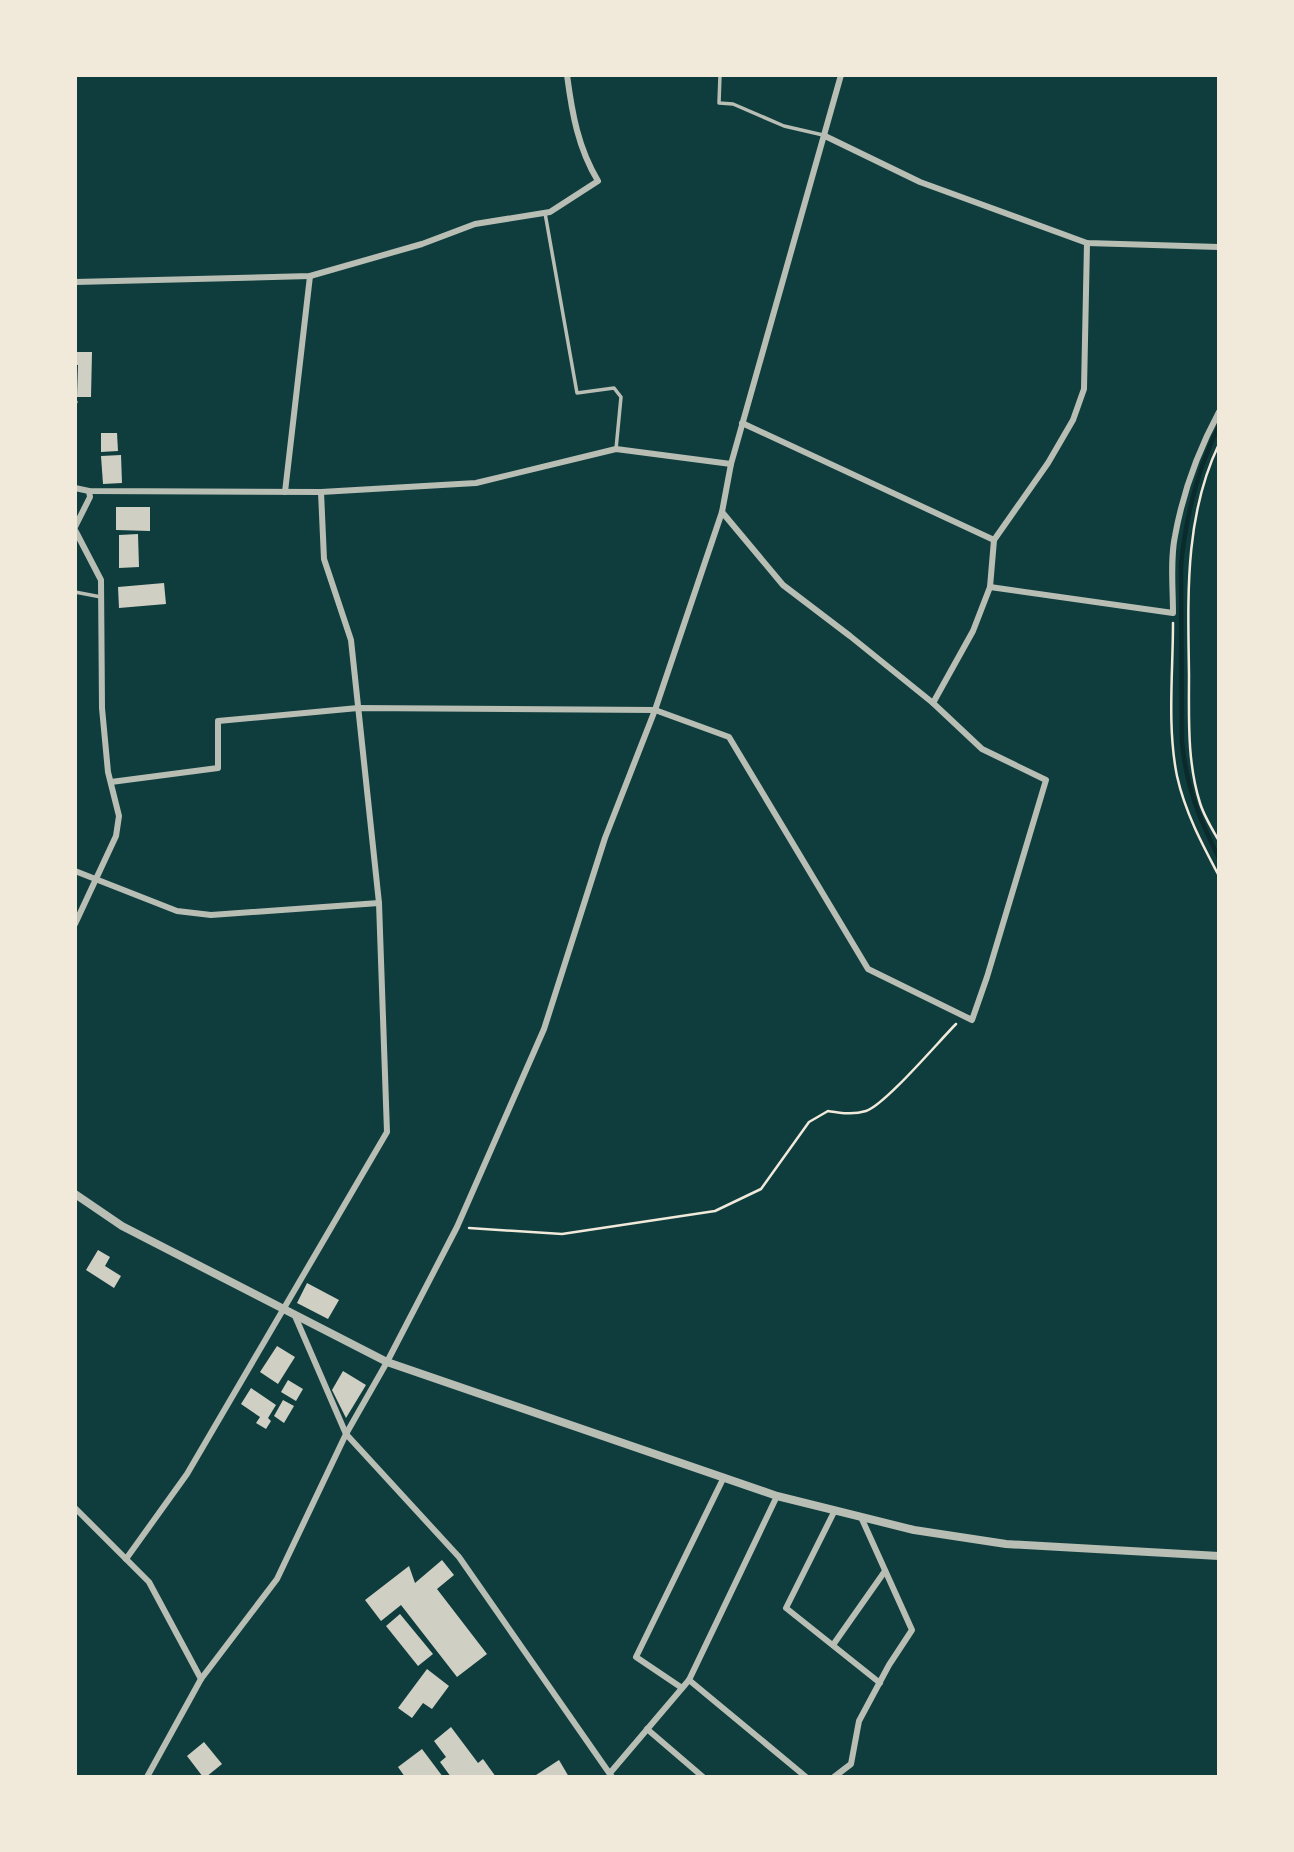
<svg xmlns="http://www.w3.org/2000/svg" width="1294" height="1852" font-family="'Work Sans',sans-serif">
<style>
.lines{fill:none;stroke-linecap:round;stroke-linejoin:round}
.stream{stroke:#0a2a2b;stroke-width:4.5}
.building{fill:#cfcfc3}
.path{stroke:#f1e9da;stroke-width:2.5}
.service{stroke:#b8beb3;stroke-width:3.5}
.minor{stroke:#b8beb3;stroke-width:6}
.tertiary{stroke:#b8beb3;stroke-width:8}
</style>
<rect width="100%" height="100%" fill="#0f3d3e"/>
<g class="lines">
<path class="stream" d="M 1219,426 C 1197,470 1186,516 1181,565 L 1182,742 C 1187,789 1198,816 1219,858"/>
</g>
<g class="building">
<path d="M 75,352 L 92,352 L 91,397 L 77,397 L 78,365 L 75,365 Z"/>
<path d="M 101,433 L 117,433 L 118,451 L 101,452 Z"/>
<path d="M 121,455 L 122,483 L 103,484 L 101,456 Z"/>
<path d="M 116,507 L 150,507 L 150,531 L 116,530 Z"/>
<path d="M 138,534 L 139,567 L 119,568 L 119,535 Z"/>
<path d="M 164,583 L 166,604 L 119,608 L 118,587 Z"/>
<path d="M 98,1250 L 110,1257 L 105,1266 L 121,1276 L 114,1288 L 86,1270 Z"/>
<path d="M 307,1283 L 339,1300 L 328,1319 L 297,1303 Z"/>
<path d="M 277,1346 L 295,1357 L 278,1384 L 260,1372 Z"/>
<path d="M 343,1371 L 366,1385 L 346,1418 L 332,1390 Z"/>
<path d="M 288,1380 L 303,1389 L 296,1401 L 281,1392 Z"/>
<path d="M 251,1388 L 276,1405 L 268,1418 L 271,1421 L 266,1429 L 256,1423 L 260,1417 L 241,1404 Z"/>
<path d="M 283,1400 L 294,1406 L 284,1423 L 274,1416 Z"/>
<path d="M 442,1560 L 454,1575 L 437,1589 L 487,1654 L 457,1677 L 401,1605 L 381,1621 L 365,1600 L 409,1566 L 415,1583 Z"/>
<path d="M 400,1614 L 433,1654 L 418,1666 L 386,1626 Z"/>
<path d="M 427,1669 L 449,1686 L 432,1709 L 423,1703 L 412,1718 L 398,1708 Z"/>
<path d="M 451,1727 L 478,1763 L 483,1759 L 496,1777 L 460,1777 L 458,1775 L 451,1777 L 440,1762 L 446,1757 L 434,1741 Z"/>
<path d="M 204,1742 L 222,1764 L 206,1777 L 203,1777 L 187,1756 Z"/>
<path d="M 422,1749 L 443,1777 L 405,1777 L 398,1767 Z"/>
<path d="M 559,1760 L 569,1777 L 537,1777 L 536,1775 Z"/>
</g>
<g class="lines">
<g class="path">
<path d="M 1219,444 C 1184,517 1188,597 1189,675 C 1189,718 1187,762 1200,803 C 1204,816 1212,829 1219,841"/>
<path d="M 1173,623 C 1173,673 1167,727 1177,776 C 1185,812 1202,844 1219,876"/>
<path d="M 469,1228 L 562,1234 L 715,1211 L 761,1189 L 809,1122 L 828,1111 C 841,1113 853,1115 866,1111 C 885,1105 939,1041 956,1024"/>
</g>
<g class="service">
<path d="M 720,75 L 719,103 L 733,104 L 784,126 L 823,135"/>
<path d="M 545,213 L 577,393 L 614,388 L 621,397 L 616,449"/>
<path d="M 75,403 L 76,402"/>
<path d="M 75,592 L 101,597"/>
</g>
<g class="minor">
<path d="M 825,136 L 920,182 L 1087,243 L 1219,247"/>
<path d="M 75,282 L 310,276 L 422,244 L 475,224 L 550,212 L 598,181 C 578,148 572,113 567,75"/>
<path d="M 742,423 L 994,540 L 1048,463 L 1073,420 L 1084,389 L 1087,243"/>
<path d="M 75,488 L 89,491 L 321,492 L 476,483 L 616,449 L 731,464"/>
<path d="M 285,492 L 310,276"/>
<path d="M 75,527 L 90,497 L 89,491"/>
<path d="M 75,530 L 101,580 L 102,708 L 108,772 L 119,816 L 116,836 L 75,924"/>
<path d="M 990,587 L 1173,613 C 1173,588 1170,560 1175,536 C 1183,492 1198,451 1219,412"/>
<path d="M 933,703 L 973,631 L 990,587 L 994,540"/>
<path d="M 111,782 L 218,768 L 218,721 L 358,708 L 655,710 L 729,737 L 868,969 L 972,1020 L 987,977 L 1046,780 L 982,749 L 933,703 L 850,636 L 783,585 L 722,512"/>
<path d="M 75,871 L 177,911 L 211,915 L 379,903"/>
<path d="M 295,1316 L 346,1434 L 459,1557 L 612,1777"/>
<path d="M 75,1508 L 149,1582 L 201,1679"/>
<path d="M 835,1510 L 786,1608 L 880,1683"/>
<path d="M 126,1559 L 187,1474 L 387,1132 L 379,903 L 351,640 L 324,559 L 321,492"/>
<path d="M 833,1645 L 885,1571"/>
<path d="M 689,1680 L 806,1777"/>
<path d="M 682,1688 L 636,1657 L 724,1477"/>
<path d="M 647,1729 L 703,1777"/>
<path d="M 610,1773 L 689,1680 L 777,1496"/>
<path d="M 147,1777 L 201,1679 L 277,1579 L 346,1434 L 387,1362 L 457,1227 L 544,1029 L 605,838 L 655,710 L 722,512 L 731,464 L 841,75"/>
<path d="M 834,1777 L 851,1764 L 859,1721 L 889,1665 L 912,1630 L 861,1517"/>
</g>
<path class="tertiary" d="M 75,1194 L 122,1226 L 387,1362 L 777,1496 L 914,1530 L 1006,1544 L 1219,1556"/>
</g>
<rect width="1294" height="1852" fill="none" stroke="#f1e9da" stroke-width="154"/>
</svg>
